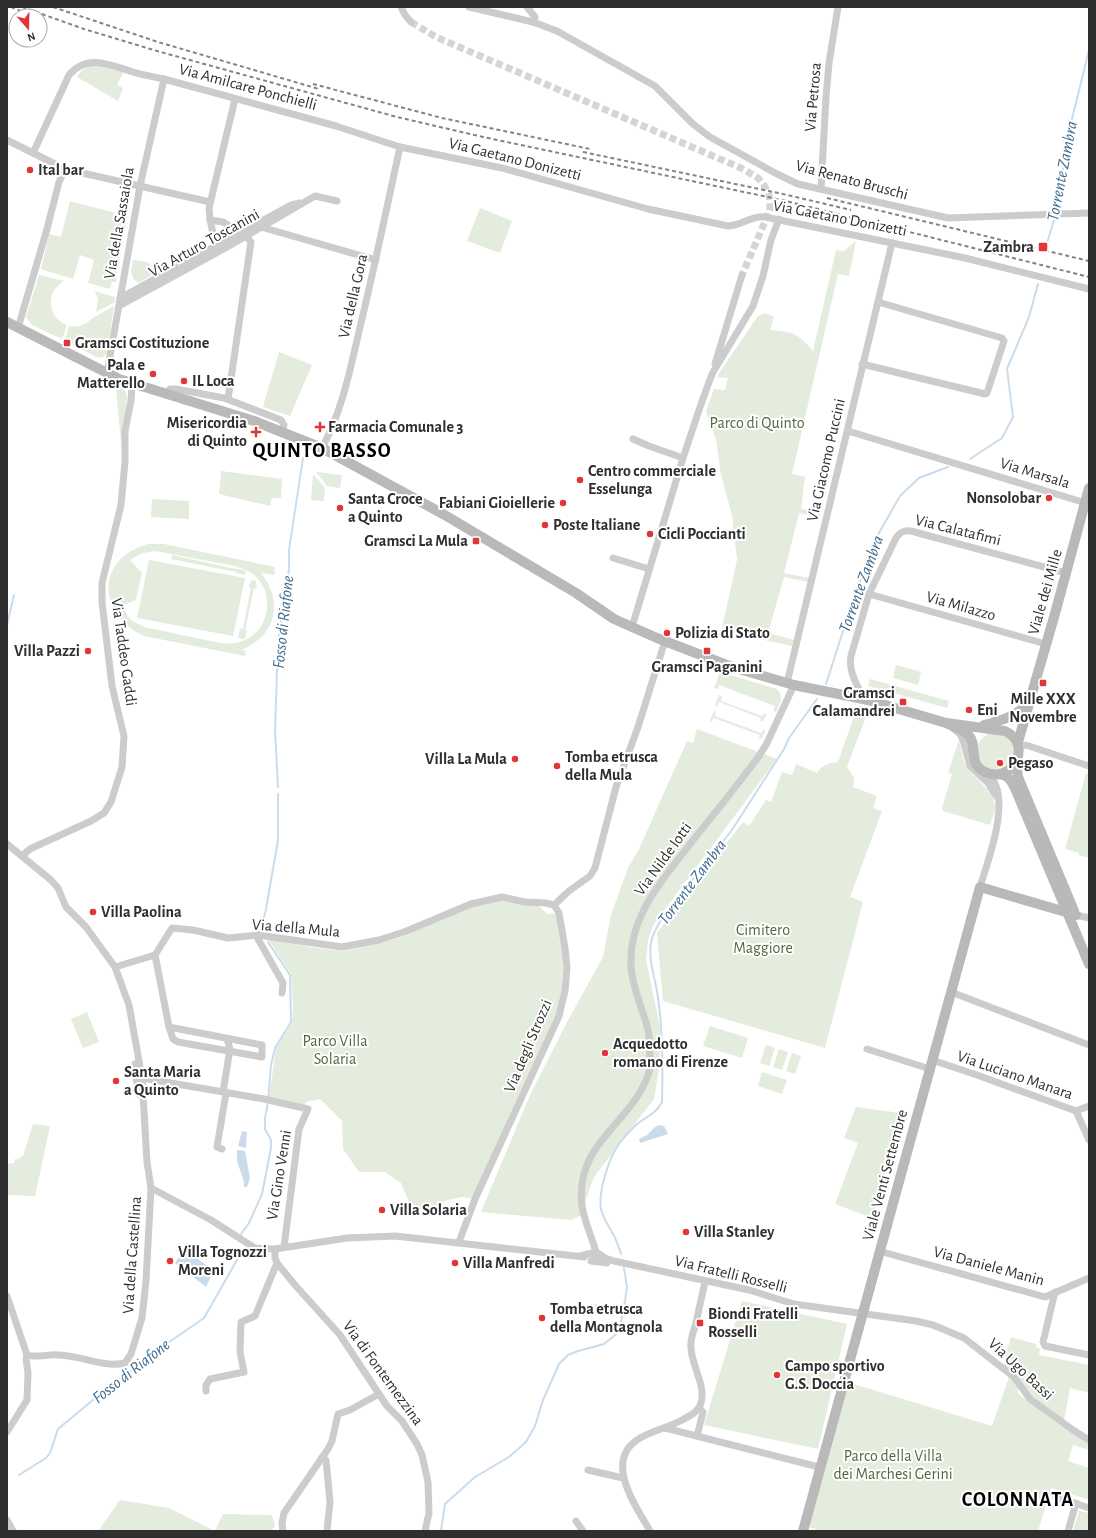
<svg xmlns="http://www.w3.org/2000/svg" width="1096" height="1538" font-family="'Alegreya Sans',sans-serif">
<style>
.green{fill:#e4ecdd;fill-rule:evenodd}
.water{fill:#cadceb}
.lines{fill:none;stroke-linecap:round;stroke-linejoin:round}
.stream{stroke:#cadceb;stroke-width:2}
.street-tunnel{stroke:#d5d5d5;stroke-width:7;stroke-dasharray:7 3.5;stroke-linecap:butt}
.street{stroke:#ccc;stroke-width:7}
.secondary{stroke:#b9b9b9;stroke-width:10}
.rail{stroke:#848484;stroke-width:2;stroke-dasharray:4 3;stroke-linecap:butt}
.poi-dot{fill:#e23538;stroke:#fff;stroke-width:1.5}
.labels{text-anchor:middle;dominant-baseline:central;stroke-width:4;stroke-linejoin:round;paint-order:stroke}
.street-label{font-size:16px;fill:#2f2f2f;stroke:#fff}
.poi-label{font-size:16px;font-weight:bold;fill:#2f2f2f;stroke:#fff;text-anchor:start}
.park-label{font-size:16px;fill:#4f6a3d;stroke:#fff}
.water-label{font-size:17px;font-style:italic;fill:#3e6c90;stroke:#fff}
.district-label{font-size:20px;font-weight:bold;letter-spacing:1px;fill:#000;stroke:#fff}
</style>
<rect width="100%" height="100%" fill="#fff"/>
<g class="green">
<path d="M 92,64 L 124,71 L 117,85 L 123,88 L 118,101 L 77,77 L 81,71 Z"/>
<path d="M 70,201 L 127,216 L 116,282 L 112,282 L 110,289 L 88,283 L 94,260 L 80,255 L 73,279 L 41,269 L 49,234 L 61,237 Z"/>
<path d="M 480,208 L 512,221 L 500,253 L 467,241 Z"/>
<path d="M 856,241 L 849,276 L 838,274 L 792,474 L 805,477 L 801,509 L 821,513 L 820,517 L 799,513 L 784,573 L 809,578 L 808,582 L 784,577 L 768,633 L 794,640 L 792,646 L 741,635 L 722,628 L 737,560 L 732,515 L 721,475 L 716,440 L 706,411 L 714,389 L 725,390 L 728,378 L 717,377 L 719,373 L 758,316 L 765,313 L 774,317 L 770,330 C 793,332 798,333 813,351 L 836,250 L 844,251 Z"/>
<path d="M 133,260 L 148,262 L 155,273 L 139,283 L 134,280 L 131,272 Z"/>
<path d="M 39,275 L 64,281 C 45,292 47,317 67,325 L 62,339 L 32,325 L 26,317 Z"/>
<path d="M 95,291 L 115,297 L 115,302 L 96,312 L 98,300 Z"/>
<path d="M 114,306 L 107,353 L 102,358 L 96,357 L 65,340 L 69,326 C 80,328 85,324 93,318 C 100,313 108,310 114,306 Z"/>
<path d="M 279,352 L 312,365 L 290,416 L 263,407 Z"/>
<path d="M 118,386 L 124,388 L 127,396 L 122,452 L 116,389 Z"/>
<path d="M 221,471 L 282,479 L 281,498 L 272,498 L 270,506 L 219,494 Z"/>
<path d="M 316,472 L 342,475 L 340,488 L 327,486 Z"/>
<path d="M 313,474 L 325,488 L 324,501 L 311,500 Z"/>
<path d="M 152,499 L 189,501 L 189,519 L 151,517 Z"/>
<path d="M 148,544 L 164,544 L 275,567 L 274,575 L 261,573 C 284,602 276,636 241,650 L 246,651 L 245,656 L 144,636 C 97,614 95,559 148,544 ZM 155,551 L 235,566 L 246,570 L 236,569 L 172,555 L 171,559 L 236,572 L 236,573 L 245,575 L 246,570 C 275,583 274,627 245,640 C 237,644 229,644 220,643 L 144,627 L 131,620 L 121,606 L 136,600 L 142,573 L 130,560 L 143,553 Z"/>
<path d="M 149,560 L 245,578 L 233,636 L 137,618 Z"/>
<path d="M 251,580 L 256,581 L 256,585 L 257,586 L 256,589 L 254,588 L 245,630 L 247,630 L 245,639 L 238,638 L 240,629 L 243,629 L 251,587 L 249,587 L 249,584 L 250,584 Z"/>
<path d="M 896,665 L 921,672 L 918,685 L 893,678 Z"/>
<path d="M 720,672 L 777,689 C 784,697 780,703 776,712 L 773,711 L 775,706 L 719,685 L 718,689 L 714,688 Z"/>
<path d="M 870,679 L 949,701 L 947,708 L 868,686 Z"/>
<path d="M 719,695 L 722,696 L 721,701 L 762,716 L 765,713 L 766,715 L 763,721 L 760,722 L 761,718 L 719,702 L 717,707 L 715,705 Z"/>
<path d="M 858,705 L 869,709 L 847,767 L 854,778 L 853,787 L 877,796 L 873,808 L 882,811 L 850,897 L 863,902 L 825,1048 L 663,1001 L 657,933 L 743,822 L 749,826 L 766,800 L 771,802 L 782,772 L 792,775 L 796,764 L 817,773 C 821,765 830,763 838,762 Z"/>
<path d="M 714,711 L 716,712 L 715,716 L 761,733 L 764,729 L 765,732 L 762,738 L 758,739 L 760,735 L 714,718 L 712,722 L 711,722 L 710,720 Z"/>
<path d="M 697,729 L 777,759 L 654,924 L 648,940 L 646,960 L 660,1027 L 660,1062 L 654,1099 L 594,1177 L 580,1216 L 571,1220 L 481,1212 L 530,1095 L 567,1022 L 603,957 L 611,915 L 628,868 L 639,849 L 687,741 L 693,743 Z"/>
<circle cx="995" cy="751" r="18"/>
<path d="M 959,740 C 961,748 962,757 965,764 C 973,779 997,791 995,810 C 994,815 991,820 990,825 L 943,811 L 942,808 L 952,774 L 948,773 Z"/>
<path d="M 1086,773 L 1089,774 L 1089,858 L 1079,855 L 1079,853 L 1065,849 Z"/>
<path d="M 504,899 L 538,905 L 547,914 L 559,913 L 565,948 L 559,1016 L 475,1199 L 463,1197 L 447,1200 L 433,1208 L 412,1209 L 401,1183 L 385,1172 L 359,1172 L 343,1149 L 342,1121 L 320,1099 L 306,1102 L 304,1106 L 269,1099 L 276,1048 L 292,1023 L 293,1005 L 291,974 L 268,939 L 274,938 L 310,947 L 343,951 L 381,943 L 405,936 L 439,918 L 472,905 Z"/>
<path d="M 87,1012 L 99,1042 L 83,1048 L 71,1019 Z"/>
<path d="M 710,1026 L 748,1038 L 742,1058 L 703,1046 Z"/>
<path d="M 766,1045 L 775,1048 L 769,1066 L 760,1063 Z"/>
<path d="M 779,1049 L 788,1052 L 782,1070 L 773,1067 Z"/>
<path d="M 792,1053 L 801,1056 L 795,1074 L 786,1071 Z"/>
<path d="M 762,1072 L 787,1080 L 782,1094 L 758,1086 Z"/>
<path d="M 856,1107 L 908,1114 L 897,1150 L 894,1150 L 881,1184 L 884,1186 L 872,1218 L 835,1204 L 858,1143 L 844,1138 Z"/>
<path d="M 33,1124 L 50,1126 L 35,1196 L 7,1195 L 7,1164 L 14,1163 L 15,1159 L 19,1159 L 21,1156 L 23,1156 Z"/>
<path d="M 742,1301 L 847,1324 L 818,1449 L 704,1425 Z"/>
<path d="M 595,1304 L 608,1306 L 608,1313 L 594,1312 Z"/>
<path d="M 1011,1337 L 1036,1344 L 1037,1348 L 1040,1349 L 1039,1355 L 1089,1365 L 1089,1393 L 1070,1388 L 1064,1420 L 1031,1397 L 1003,1365 Z"/>
<path d="M 1009,1377 C 1013,1381 1019,1387 1018,1393 L 1022,1397 L 1066,1429 L 1089,1443 L 1089,1450 L 1073,1445 L 1068,1461 L 1089,1468 L 1089,1500 L 1051,1488 L 1038,1531 L 815,1531 L 816,1529 L 808,1527 L 847,1382 L 992,1426 Z"/>
<path d="M 120,1500 L 169,1508 L 215,1531 L 223,1514 L 272,1515 L 275,1526 L 271,1531 L 98,1531 Z"/>
<path d="M 1079,1511 L 1089,1513 L 1089,1531 L 1073,1531 Z"/>
</g>
<g class="water">
<path d="M 659,1125 L 664,1126 L 668,1134 L 640,1143 L 639,1139 L 647,1135 L 655,1127 Z"/>
<path d="M 242,1131 L 247,1132 L 246,1148 L 238,1146 Z"/>
<path d="M 237,1150 L 245,1151 L 250,1178 L 247,1187 L 244,1187 L 244,1182 L 237,1161 Z"/>
<path d="M 184,1250 L 214,1270 L 206,1287 L 175,1263 Z"/>
</g>
<g class="lines">
<g class="stream">
<path d="M 1056,212 L 1070,127 L 1089,50"/>
<path d="M 1046,246 L 1055,217"/>
<path d="M 970,459 L 1002,438 L 1013,417 L 1007,369 L 1029,317 L 1038,284"/>
<path d="M 7,625 L 14,595"/>
<path d="M 826,684 L 854,597 L 875,540 L 900,496 L 919,478 L 948,467"/>
<path d="M 278,787 L 275,730 L 278,642 L 289,569 L 289,550 L 303,458"/>
<path d="M 260,933 L 266,909 L 278,840 L 278,794"/>
<path d="M 241,1234 L 249,1223 L 262,1194 L 271,1148 L 271,1140 L 265,1129 L 265,1118 L 268,1102 L 271,1065 L 275,1048 L 291,1022 L 290,975 L 268,942"/>
<path d="M 621,1254 C 619,1248 617,1241 613,1234 C 609,1226 603,1219 601,1209 C 598,1193 608,1161 617,1147 C 621,1140 629,1132 635,1126 C 644,1117 656,1115 662,1102 C 663,1068 663,1032 658,998 C 656,980 648,961 651,943 C 652,934 658,926 662,918 L 732,830 L 784,749 L 789,738 L 817,699"/>
<path d="M 19,1475 L 46,1458 L 50,1453 L 58,1429 L 117,1380 L 131,1371 L 149,1356 L 204,1318 L 237,1260"/>
<path d="M 441,1531 L 445,1504 L 475,1477 L 509,1457 L 526,1442 L 535,1426 L 543,1400 L 559,1364 L 568,1355 L 578,1351 L 604,1344 L 615,1335 L 620,1327 L 625,1301 L 627,1287 L 624,1268"/>
</g>
<path class="street-tunnel" d="M 411,22 L 436,37 L 741,168 L 758,178 L 764,185 L 769,195 L 770,203 L 770,210 L 742,275"/>
<g class="street">
<path d="M 401,7 L 405,15 L 411,22"/>
<path d="M 469,7 L 533,22 L 557,31 L 655,86 L 693,124 L 710,137 L 777,174 L 798,184 L 948,218 L 1089,213"/>
<path d="M 527,7 L 535,17 L 533,22"/>
<path d="M 7,140 L 65,169 L 210,202"/>
<path d="M 33,153 L 69,75 C 87,53 111,65 133,72 C 143,75 154,77 164,79 L 336,126 L 400,147 L 502,168 L 648,209 L 728,226 C 741,226 752,215 765,217 L 965,258 L 1089,289"/>
<path d="M 821,189 L 826,97 L 829,63 L 838,7"/>
<path d="M 210,220 L 209,208 L 235,99"/>
<path d="M 261,227 L 376,260"/>
<path d="M 216,246 L 210,220 L 223,222 L 246,236 L 251,242 L 228,399"/>
<path d="M 120,298 L 291,205 L 300,203"/>
<path d="M 119,306 L 229,246 L 315,196 L 337,201"/>
<path d="M 18,328 L 47,229 L 59,182 L 65,169"/>
<path d="M 715,364 L 742,275"/>
<path d="M 862,364 L 985,394 L 987,393 L 1004,341 L 1002,338 L 878,302"/>
<path d="M 107,373 L 140,186 L 164,79"/>
<path d="M 165,394 L 170,389 L 176,389 L 224,398 L 281,420 L 284,425 L 282,432"/>
<path d="M 848,431 L 1089,504"/>
<path d="M 633,439 L 649,446 L 683,458"/>
<path d="M 322,448 C 343,410 351,365 361,323 C 375,265 387,206 400,147"/>
<path d="M 613,558 L 649,569"/>
<path d="M 869,594 L 1046,644"/>
<path d="M 632,627 L 683,458 L 700,407 L 712,374 L 753,306 L 763,276 L 771,240 L 779,219"/>
<path d="M 787,683 L 892,243"/>
<path d="M 864,699 C 857,685 848,671 851,656 L 869,594 L 896,538 C 900,532 904,530 911,531 L 1066,573"/>
<path d="M 954,729 L 960,734 L 963,740 L 970,766 L 988,783 L 996,796"/>
<path d="M 1019,747 L 1026,745 L 1089,766"/>
<path d="M 7,844 L 51,880 L 58,888 L 66,907 L 86,927 L 115,967 L 129,1005 L 142,1078 L 147,1162 L 151,1188 L 146,1281 L 142,1318 L 131,1354 L 125,1363 C 102,1368 81,1355 58,1355 C 48,1354 36,1358 27,1355"/>
<path d="M 22,856 L 30,849 L 91,821 L 104,813 L 111,802 L 122,767 L 124,736 L 112,686 L 102,602 L 102,583 L 121,505 L 125,462 L 125,431 L 131,401 L 132,384"/>
<path d="M 980,887 C 988,860 1014,794 987,773"/>
<path d="M 554,905 L 569,891 L 590,876 L 595,868 L 616,787 L 638,727 L 665,641"/>
<path d="M 1076,915 L 1089,918"/>
<path d="M 258,935 L 258,939 L 283,983 L 282,993"/>
<path d="M 155,955 L 169,1027 L 173,1039 L 178,1042 L 262,1057 L 262,1045 L 169,1027"/>
<path d="M 115,967 L 155,955 L 172,928 L 193,930 L 228,938 L 258,935 L 342,947 L 379,940 L 404,932 L 471,904 L 502,897 L 525,902 L 546,903 L 554,905"/>
<path d="M 951,992 L 1089,1045"/>
<path d="M 867,1049 L 930,1069"/>
<path d="M 932,1060 L 977,1075 L 1076,1111 L 1089,1106"/>
<path d="M 135,1064 L 138,1094"/>
<path d="M 142,1078 L 264,1099 L 308,1109 L 299,1129 L 284,1247"/>
<path d="M 223,1092 L 230,1049 L 227,1039"/>
<path d="M 1076,1111 L 1089,1140"/>
<path d="M 222,1149 L 217,1147 L 226,1093"/>
<path d="M 151,1188 L 211,1220 L 255,1248 L 275,1249 L 347,1238 L 395,1236 L 584,1257"/>
<path d="M 459,1242 L 475,1199 L 559,1016 L 565,991 L 567,967 L 565,948 L 559,913 L 554,905"/>
<path d="M 275,1249 L 275,1258 L 277,1263 L 295,1285 L 340,1335 L 387,1406 L 402,1421 L 417,1444 L 422,1455 L 428,1482 L 429,1513 L 425,1531"/>
<path d="M 879,1251 L 1045,1297 L 1089,1278"/>
<path d="M 596,1252 C 592,1237 584,1221 582,1206 C 574,1142 633,1124 649,1072 C 651,1068 650,1062 650,1057 C 650,1048 650,1039 648,1030 C 643,1009 632,988 631,966 C 628,917 662,881 690,844 C 713,815 737,786 759,756 L 766,745 L 794,685"/>
<path d="M 580,1256 L 596,1252 L 605,1258 L 614,1261 L 749,1290 L 794,1304 L 916,1321 L 933,1325 L 964,1338 L 1014,1377 L 1030,1399 L 1073,1430 L 1089,1440"/>
<path d="M 599,1257 L 607,1263 L 591,1261 Z"/>
<path d="M 1055,1292 L 1043,1342 L 1045,1346 L 1089,1355"/>
<path d="M 7,1296 L 27,1355"/>
<path d="M 206,1391 L 206,1385 L 210,1379 L 244,1372 L 240,1352 L 241,1322 L 255,1316 L 277,1263"/>
<path d="M 665,1428 L 819,1467"/>
<path d="M 7,1432 L 27,1400 L 28,1373 L 26,1359 L 27,1355"/>
<path d="M 697,1436 L 703,1412 L 699,1408"/>
<path d="M 322,1457 L 326,1460 L 330,1502 L 327,1531"/>
<path d="M 588,1470 L 623,1478"/>
<path d="M 1056,1497 L 1089,1508"/>
<path d="M 7,1520 L 13,1531"/>
<path d="M 576,1521 L 583,1531"/>
<path d="M 283,1531 L 282,1523 L 284,1513 L 328,1449 L 332,1441 L 338,1414 L 350,1410 L 379,1394"/>
<path d="M 650,1531 C 636,1506 602,1460 640,1438 C 654,1430 670,1427 684,1419 C 691,1415 699,1411 701,1403 C 706,1384 691,1365 691,1347 C 690,1338 694,1331 696,1323 C 699,1309 702,1295 705,1282"/>
<path d="M 1068,1531 L 1076,1503"/>
</g>
<g class="secondary">
<path d="M 7,322 L 119,379 L 254,421 L 322,448 L 443,514 L 576,593 L 614,619 L 657,638 L 732,667 L 794,685 L 868,700 L 946,723 L 1005,731 C 1031,743 1016,779 991,774 C 966,768 978,748 970,737 C 965,730 954,727 946,723"/>
<path d="M 984,725 C 1003,720 1014,717 1028,704"/>
<path d="M 1018,742 L 1056,610 L 1089,488"/>
<path d="M 1016,761 L 1018,777 L 1074,911"/>
<path d="M 999,774 C 1010,775 1013,784 1017,793 L 1089,964"/>
<path d="M 803,1531 L 980,887 L 1076,915"/>
</g>
<g class="rail">
<path d="M 11,7 L 26,13"/>
<path d="M 22,7 L 84,29 L 157,51 L 397,117 L 483,137 L 782,200 L 1089,277"/>
<path d="M 53,7 L 158,42 L 319,89"/>
<path d="M 313,84 L 442,118 L 590,149"/>
<path d="M 583,152 L 783,194 L 851,210"/>
<path d="M 827,198 L 1089,261"/>
</g>
</g>
<g class="poi-dot">
<circle cx="30" cy="170" r="4"/>
<rect x="1038" y="242" width="10" height="10" rx="2"/>
<rect x="63" y="339" width="8" height="8" rx="2"/>
<circle cx="153" cy="374" r="4"/>
<circle cx="184" cy="381" r="4"/>
<path d="M318 421h4v4h4v4h-4v4h-4v-4h-4v-4h4z"/>
<path d="M254 426h4v4h4v4h-4v4h-4v-4h-4v-4h4z"/>
<circle cx="580" cy="480" r="4"/>
<circle cx="1049" cy="498" r="4"/>
<circle cx="563" cy="503" r="4"/>
<circle cx="340" cy="508" r="4"/>
<circle cx="545" cy="525" r="4"/>
<circle cx="650" cy="534" r="4"/>
<rect x="472" y="537" width="8" height="8" rx="2"/>
<circle cx="667" cy="633" r="4"/>
<circle cx="88" cy="651" r="4"/>
<rect x="703" y="647" width="8" height="8" rx="2"/>
<rect x="1039" y="679" width="8" height="8" rx="2"/>
<rect x="899" y="698" width="8" height="8" rx="2"/>
<circle cx="969" cy="710" r="4"/>
<circle cx="515" cy="759" r="4"/>
<circle cx="1000" cy="763" r="4"/>
<circle cx="557" cy="766" r="4"/>
<circle cx="93" cy="912" r="4"/>
<circle cx="605" cy="1053" r="4"/>
<circle cx="116" cy="1081" r="4"/>
<circle cx="382" cy="1210" r="4"/>
<circle cx="686" cy="1232" r="4"/>
<circle cx="170" cy="1261" r="4"/>
<circle cx="455" cy="1263" r="4"/>
<circle cx="542" cy="1318" r="4"/>
<rect x="696" y="1319" width="8" height="8" rx="2"/>
<circle cx="777" cy="1375" r="4"/>
</g>
<g class="labels">
<g class="street-label">
<text transform="translate(248 87) rotate(15)">Via Amilcare Ponchielli</text>
<text transform="translate(813 97) rotate(-85)">Via Petrosa</text>
<text transform="translate(515 159) rotate(14)">Via Gaetano Donizetti</text>
<text transform="translate(852 180) rotate(15)">Via Renato Bruschi</text>
<text transform="translate(840 218) rotate(11)">Via Gaetano Donizetti</text>
<text transform="translate(119 223) rotate(-80)">Via della Sassaiola</text>
<text transform="translate(204 243) rotate(-29)">Via Arturo Toscanini</text>
<text transform="translate(353 296) rotate(-77)">Via della Gora</text>
<text transform="translate(826 460) rotate(-77)">Via Giacomo Puccini</text>
<text transform="translate(1035 473) rotate(17)">Via Marsala</text>
<text transform="translate(958 530) rotate(14)">Via Calatafimi</text>
<text transform="translate(1045 592) rotate(-74)">Viale dei Mille</text>
<text transform="translate(961 606) rotate(16)">Via Milazzo</text>
<text transform="translate(124 652) rotate(82)">Via Taddeo Gaddi</text>
<text transform="translate(663 859) rotate(-54)">Via Nilde Iotti</text>
<text transform="translate(296 928) rotate(5)">Via della Mula</text>
<text transform="translate(528 1046) rotate(-67)">Via degli Strozzi</text>
<text transform="translate(1015 1075) rotate(19)">Via Luciano Manara</text>
<text transform="translate(279 1175) rotate(-81)">Via Gino Venni</text>
<text transform="translate(885 1175) rotate(-75)">Viale Venti Settembre</text>
<text transform="translate(132 1255) rotate(-86)">Via della Castellina</text>
<text transform="translate(989 1266) rotate(15)">Via Daniele Manin</text>
<text transform="translate(731 1274) rotate(14)">Via Fratelli Rosselli</text>
<text transform="translate(1021 1369) rotate(43)">Via Ugo Bassi</text>
<text transform="translate(383 1373) rotate(54)">Via di Fontemezzina</text>
</g>
<g class="poi-label">
<text x="38" y="170">Ital bar</text>
<text x="1034" y="247" text-anchor="end">Zambra</text>
<text x="75" y="343">Gramsci Costituzione</text>
<text x="145" y="365" text-anchor="end">Pala e<tspan x="145" dy="18">Matterello</tspan></text>
<text x="192" y="381">IL Loca</text>
<text x="247" y="423" text-anchor="end">Misericordia<tspan x="247" dy="18">di Quinto</tspan></text>
<text x="328" y="427">Farmacia Comunale 3</text>
<text x="588" y="471">Centro commerciale<tspan x="588" dy="18">Esselunga</tspan></text>
<text x="1041" y="498" text-anchor="end">Nonsolobar</text>
<text x="348" y="499">Santa Croce<tspan x="348" dy="18">a Quinto</tspan></text>
<text x="555" y="503" text-anchor="end">Fabiani Gioiellerie</text>
<text x="553" y="525">Poste Italiane</text>
<text x="658" y="534">Cicli Poccianti</text>
<text x="468" y="541" text-anchor="end">Gramsci La Mula</text>
<text x="675" y="633">Polizia di Stato</text>
<text x="80" y="651" text-anchor="end">Villa Pazzi</text>
<text x="707" y="667" text-anchor="middle">Gramsci Paganini</text>
<text x="895" y="693" text-anchor="end">Gramsci<tspan x="895" dy="18">Calamandrei</tspan></text>
<text x="1043" y="699" text-anchor="middle">Mille XXX<tspan x="1043" dy="18">Novembre</tspan></text>
<text x="977" y="710">Eni</text>
<text x="565" y="757">Tomba etrusca<tspan x="565" dy="18">della Mula</tspan></text>
<text x="507" y="759" text-anchor="end">Villa La Mula</text>
<text x="1008" y="763">Pegaso</text>
<text x="101" y="912">Villa Paolina</text>
<text x="613" y="1044">Acquedotto<tspan x="613" dy="18">romano di Firenze</tspan></text>
<text x="124" y="1072">Santa Maria<tspan x="124" dy="18">a Quinto</tspan></text>
<text x="390" y="1210">Villa Solaria</text>
<text x="694" y="1232">Villa Stanley</text>
<text x="178" y="1252">Villa Tognozzi<tspan x="178" dy="18">Moreni</tspan></text>
<text x="463" y="1263">Villa Manfredi</text>
<text x="550" y="1309">Tomba etrusca<tspan x="550" dy="18">della Montagnola</tspan></text>
<text x="708" y="1314">Biondi Fratelli<tspan x="708" dy="18">Rosselli</tspan></text>
<text x="785" y="1366">Campo sportivo<tspan x="785" dy="18">G.S. Doccia</tspan></text>
</g>
<g class="park-label">
<text x="757" y="423">Parco di Quinto</text>
<text x="763" y="930">Cimitero<tspan x="763" dy="18">Maggiore</tspan></text>
<text x="335" y="1041">Parco Villa<tspan x="335" dy="18">Solaria</tspan></text>
<text x="893" y="1456">Parco della Villa<tspan x="893" dy="18">dei Marchesi Gerini</tspan></text>
</g>
<g class="water-label">
<text transform="translate(1062 171) rotate(-79)">Torrente Zambra</text>
<text transform="translate(861 584) rotate(-70)">Torrente Zambra</text>
<text transform="translate(283 622) rotate(-84)">Fosso di Riafone</text>
<text transform="translate(692 882) rotate(-53)">Torrente Zambra</text>
<text transform="translate(131 1371) rotate(-38)">Fosso di Riafone</text>
</g>
<g class="district-label">
<text x="322" y="451">QUINTO BASSO</text>
<text x="1018" y="1500">COLONNATA</text>
</g>
</g>
<rect width="1096" height="1538" fill="none" stroke="#2f2f2f" stroke-width="16"/>
<g transform="translate(28 28) rotate(160)"><circle r="19" fill="#ffffff" stroke="#acacac"/>
<path d="M0-3L7 15L0 10L-7 15Z" fill="#e23538"/>
<text y="-6" font-size="11" font-weight="bold" text-anchor="middle" fill="#2f2f2f">N</text>
</g>
</svg>
